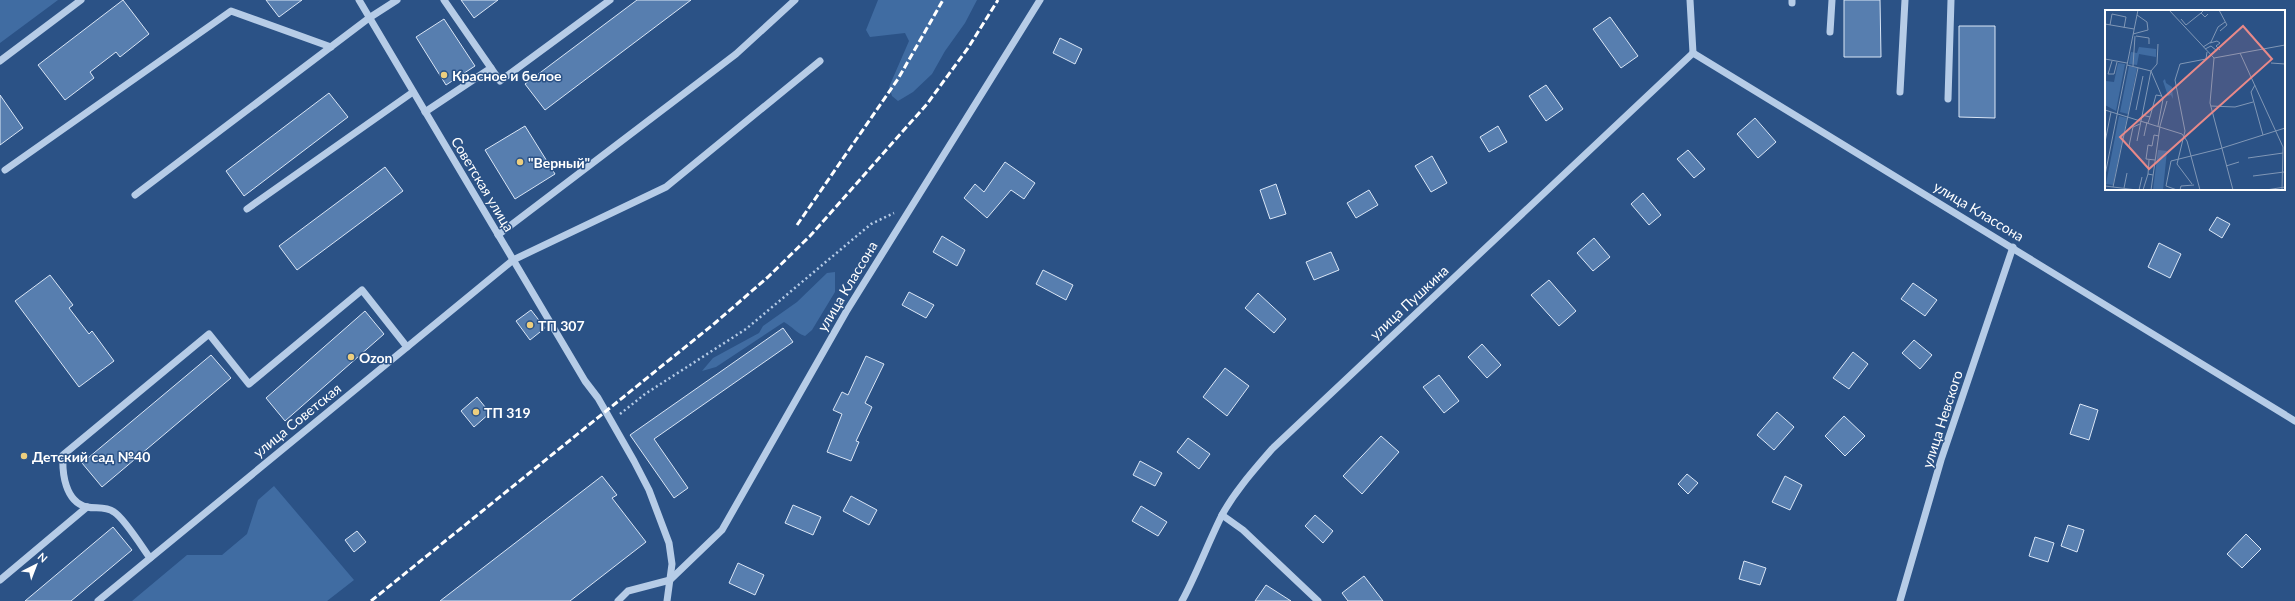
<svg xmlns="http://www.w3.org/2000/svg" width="2295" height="601" font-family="Lato,sans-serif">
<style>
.green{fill:#406ca2}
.building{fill:#577eaf;stroke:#dae6f6}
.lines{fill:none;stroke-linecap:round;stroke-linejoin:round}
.path{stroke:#b6cce7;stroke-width:2.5;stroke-dasharray:2 3;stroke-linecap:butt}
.minor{stroke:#b6cce7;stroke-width:7}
.rail{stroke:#fff;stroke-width:3;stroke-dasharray:7 3;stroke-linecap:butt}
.poi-dot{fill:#edce7e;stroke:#2b5286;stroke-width:1.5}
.labels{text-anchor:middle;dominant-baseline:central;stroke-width:3;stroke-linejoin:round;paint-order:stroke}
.poi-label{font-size:14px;font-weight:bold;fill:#fff;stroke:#2b5286;text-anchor:start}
.street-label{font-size:14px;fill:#fff;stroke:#2b5286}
.inset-road{fill:none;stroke:#8097b6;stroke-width:1}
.view{fill:#e88989;fill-opacity:0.15;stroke:#e88989;stroke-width:2}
.inset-edge{fill:none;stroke:#fff;stroke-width:2}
</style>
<rect width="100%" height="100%" fill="#2b5286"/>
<g class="green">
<path d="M 0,0 L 58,0 L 0,43 Z"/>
<path d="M 878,0 L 977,0 L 965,23 L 945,51 L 932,74 L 913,92 L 898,101 L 892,96 L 889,87 L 909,41 L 905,33 L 870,37 L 866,30 Z"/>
<path d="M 835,272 L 835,292 L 812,330 L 805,336 C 796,333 793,327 784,322 L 716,367 L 702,371 L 713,358 L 759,333 L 763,326 L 797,302 L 827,273 Z"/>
<path d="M 274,486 L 354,580 L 327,601 L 132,601 L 187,555 L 222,555 L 247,534 L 258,500 Z"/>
</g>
<g class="building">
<path d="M 123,0 L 149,34 L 120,57 L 116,52 L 90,72 L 94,78 L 65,100 L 38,65 Z"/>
<path d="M 266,0 L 302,0 L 279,17 Z"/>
<path d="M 461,0 L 498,0 L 474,18 Z"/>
<path d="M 637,0 L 691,0 L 545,110 L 525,84 Z"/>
<path d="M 1844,0 L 1880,0 L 1881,57 L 1844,57 Z"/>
<path d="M 1610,17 L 1638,56 L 1621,68 L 1593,29 Z"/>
<path d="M 444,19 L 475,66 L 446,85 L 416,37 Z"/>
<path d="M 1959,26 L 1995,26 L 1995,118 L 1959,117 Z"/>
<path d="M 1060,38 L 1082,49 L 1075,64 L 1053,53 Z"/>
<path d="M 1546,85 L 1563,109 L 1546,121 L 1529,96 Z"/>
<path d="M 329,93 L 348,117 L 244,196 L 226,171 Z"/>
<path d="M 0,95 L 23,128 L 0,145 Z"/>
<path d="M 1755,118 L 1776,142 L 1758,158 L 1737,134 Z"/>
<path d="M 525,126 L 555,174 L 515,199 L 485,150 Z"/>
<path d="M 1498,126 L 1507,142 L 1489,152 L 1480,137 Z"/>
<path d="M 1688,150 L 1705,169 L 1694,178 L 1677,159 Z"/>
<path d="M 1432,156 L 1447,183 L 1431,192 L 1415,166 Z"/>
<path d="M 1005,162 L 1035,183 L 1024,199 L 1011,190 L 987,218 L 964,198 L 975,184 L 984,192 Z"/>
<path d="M 385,167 L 403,191 L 297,270 L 279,246 Z"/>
<path d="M 1276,184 L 1286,214 L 1270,219 L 1260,190 Z"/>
<path d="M 1369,190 L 1378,205 L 1356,218 L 1347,203 Z"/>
<path d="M 1643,193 L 1661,215 L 1649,225 L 1631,204 Z"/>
<path d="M 2217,217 L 2230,224 L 2222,238 L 2209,230 Z"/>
<path d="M 942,236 L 965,250 L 957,266 L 933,252 Z"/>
<path d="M 1594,238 L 1610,257 L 1593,271 L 1577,253 Z"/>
<path d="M 2159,243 L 2181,254 L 2170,278 L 2148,267 Z"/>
<path d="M 1331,252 L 1339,270 L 1314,280 L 1306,262 Z"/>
<path d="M 1043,270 L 1073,285 L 1066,300 L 1036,284 Z"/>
<path d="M 50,275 L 73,305 L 69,308 L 89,334 L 92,331 L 114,361 L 79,387 L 15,301 Z"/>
<path d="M 1549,280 L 1576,311 L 1559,326 L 1531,295 Z"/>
<path d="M 1913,283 L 1937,300 L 1925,316 L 1901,299 Z"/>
<path d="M 909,292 L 934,305 L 926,318 L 902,305 Z"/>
<path d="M 1258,293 L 1286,319 L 1274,333 L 1245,308 Z"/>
<path d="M 531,310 L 545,328 L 530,340 L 516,321 Z"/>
<path d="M 365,311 L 384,334 L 285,421 L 266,398 Z"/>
<path d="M 783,328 L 793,342 L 654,439 L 688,488 L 674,498 L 630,435 Z"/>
<path d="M 1914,340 L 1932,355 L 1920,369 L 1902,353 Z"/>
<path d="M 1482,344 L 1501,365 L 1487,378 L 1468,357 Z"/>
<path d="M 1853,352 L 1868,364 L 1849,389 L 1833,378 Z"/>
<path d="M 211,355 L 231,378 L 102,487 L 82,463 Z"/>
<path d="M 866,356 L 884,364 L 865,403 L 872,407 L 856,441 L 859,442 L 851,461 L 827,452 L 842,414 L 833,410 L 842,392 L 848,395 Z"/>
<path d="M 1225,368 L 1249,386 L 1227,416 L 1203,397 Z"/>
<path d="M 1439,375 L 1459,401 L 1444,413 L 1423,387 Z"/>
<path d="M 477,397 L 490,413 L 474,427 L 461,411 Z"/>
<path d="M 2080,404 L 2098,410 L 2089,440 L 2070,434 Z"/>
<path d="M 1777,412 L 1794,427 L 1774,450 L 1757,435 Z"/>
<path d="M 1844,416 L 1865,436 L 1845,456 L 1825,436 Z"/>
<path d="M 1381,436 L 1399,452 L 1362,494 L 1343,476 Z"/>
<path d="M 1188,438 L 1210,454 L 1199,469 L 1177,452 Z"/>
<path d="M 1140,461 L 1162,473 L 1155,486 L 1133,475 Z"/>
<path d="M 1687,474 L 1698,483 L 1688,494 L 1678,484 Z"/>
<path d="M 602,476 L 617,495 L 612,498 L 646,542 L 570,601 L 440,601 Z"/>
<path d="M 1785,476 L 1802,485 L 1790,510 L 1772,502 Z"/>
<path d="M 851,496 L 877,510 L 869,525 L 843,511 Z"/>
<path d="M 793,505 L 821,517 L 813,535 L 785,523 Z"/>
<path d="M 1141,506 L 1167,522 L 1158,536 L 1132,521 Z"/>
<path d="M 1315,515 L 1333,531 L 1323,543 L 1305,526 Z"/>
<path d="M 2068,525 L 2084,530 L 2077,552 L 2061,546 Z"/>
<path d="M 113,527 L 132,550 L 71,601 L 25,601 Z"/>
<path d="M 357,531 L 366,542 L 354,552 L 345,540 Z"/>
<path d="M 2246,534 L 2261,549 L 2242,568 L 2227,554 Z"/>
<path d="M 2035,537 L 2054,543 L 2048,562 L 2029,556 Z"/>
<path d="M 1744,561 L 1766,568 L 1760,585 L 1739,579 Z"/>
<path d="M 738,563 L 764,575 L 755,595 L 729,583 Z"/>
<path d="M 1364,576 L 1383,601 L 1348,601 L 1342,593 Z"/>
<path d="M 1266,585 L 1291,601 L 1255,601 Z"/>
</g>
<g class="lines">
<path class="path" d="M 620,414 L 645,394 L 746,329 L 871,224 L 894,213"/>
<g class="minor">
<path d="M 359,0 L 585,381 L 598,398 L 634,461 L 649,490 L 669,543 L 672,564 L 667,601"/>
<path d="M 1690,0 L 1693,53"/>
<path d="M 1792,0 L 1792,3"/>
<path d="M 1830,32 L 1832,0"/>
<path d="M 1693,53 L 2295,421"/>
<path d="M 0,61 L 81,0"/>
<path d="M 491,68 L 500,81 L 610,0"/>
<path d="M 1900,92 L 1905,0"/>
<path d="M 1948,99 L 1951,0"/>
<path d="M 425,112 L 491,68 L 444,0"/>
<path d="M 5,170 L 231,11 L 331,47"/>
<path d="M 135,195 L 369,18 L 397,0"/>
<path d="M 247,209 L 413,92"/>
<path d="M 498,235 L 736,54 L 795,0"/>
<path d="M 1222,515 L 1243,530 L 1318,601"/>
<path d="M 150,558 C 142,547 124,518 114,512 C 105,506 96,509 87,507 C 65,502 62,473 63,455 L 209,334 L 249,384 L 362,290 L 407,347"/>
<path d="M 0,580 L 87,507"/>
<path d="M 98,601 L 513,260 L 666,187 L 820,61"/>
<path d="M 618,601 L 628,591 L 670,580 L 722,530 L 846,312 L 1040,0"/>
<path d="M 1182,601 C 1197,573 1208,543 1222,515 C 1235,491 1254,470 1272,449 L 1693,53"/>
<path d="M 1900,601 L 1941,460 L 2013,247"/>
</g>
<g class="rail">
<path d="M 797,225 L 898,79 L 943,0"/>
<path d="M 371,601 L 715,323 L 768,277 L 810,236 L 927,104 L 968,48 L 998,0"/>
</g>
</g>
<g class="poi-dot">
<circle cx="444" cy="75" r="4"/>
<circle cx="520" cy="162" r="4"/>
<circle cx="530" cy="325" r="4"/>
<circle cx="351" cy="357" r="4"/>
<circle cx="476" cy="412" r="4"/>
<circle cx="24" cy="456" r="4"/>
</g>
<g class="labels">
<g class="poi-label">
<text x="452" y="75">Красное и белое</text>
<text x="528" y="162">"Верный"</text>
<text x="538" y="325">ТП 307</text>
<text x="359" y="357">Ozon</text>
<text x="484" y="412">ТП 319</text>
<text x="32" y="456">Детский сад №40</text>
</g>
<g class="street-label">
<text transform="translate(483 184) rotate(59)">Советская улица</text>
<text transform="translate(1979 211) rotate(31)">улица Классона</text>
<text transform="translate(847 286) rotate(-59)">улица Классона</text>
<text transform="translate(1409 302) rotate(-43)">улица Пушкина</text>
<text transform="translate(1942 419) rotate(-72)">улица Невского</text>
<text transform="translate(297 420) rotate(-39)">улица Советская</text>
</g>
</g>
<g transform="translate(2105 10)">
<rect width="180" height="180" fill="#2b5286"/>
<path d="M 34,37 L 51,39 L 51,47 L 34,44 L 32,55 L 24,54 L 26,42 L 32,43 ZM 13,53 L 20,54 L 11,101 L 0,95 L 0,75 L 1,71 L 9,72 ZM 24,56 L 32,58 L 23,104 L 15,102 ZM 60,69 L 61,73 L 67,77 L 68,89 L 66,85 L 63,86 L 58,71 ZM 14,106 L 22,108 L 8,175 L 1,174 ZM 53,140 L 62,141 L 58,180 L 48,180 Z" fill="#406ca2"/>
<path class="inset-road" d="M 64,0 L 109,48M 99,0 L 96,3 L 100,7 L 103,4M 114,0 L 122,15 L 115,21M 76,9 L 81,15 L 96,3M 0,14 L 29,19M 5,15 L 7,4 L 21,7 L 19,18M 28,24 L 43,20 L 42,12 L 32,5M 31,26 L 44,28 L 44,34M 105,33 L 112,31 L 115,33 L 111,36 L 115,40M 53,34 L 52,54 L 46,61 L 58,89 L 53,116M 98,37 L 106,32 L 113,17 L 120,12M 100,39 L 106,36 L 112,41M 135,43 L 178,137 L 177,180M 109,48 L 105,93 L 128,180M 109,48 L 180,35M 0,49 L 22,53M 7,51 L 3,64 L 9,64 L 12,52M 166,53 L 180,54M 22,55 L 46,61 L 32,131M 28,56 L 30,26M 150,75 L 146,82 L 158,125M 106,96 L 130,97 L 148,92M 0,100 L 77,124 L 82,131 L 95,180M 31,100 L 38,66M 37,105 L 45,107 L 43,113M 45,107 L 51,85 L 57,86M 39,126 L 42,112M 0,132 L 6,102M 24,136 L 28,117 L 35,114M 143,148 L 178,143M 44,150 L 43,164 L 48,165M 50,150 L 41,149 L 43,135 L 47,136 L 49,125 L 54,126M 121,156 L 134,152M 0,165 L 33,0M 148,166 L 179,162M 87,174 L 72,154 L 80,121 L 70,70 L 75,54 L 101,49 L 102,42M 0,176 L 32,180M 8,177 L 33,58M 19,178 L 22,163M 34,180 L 37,167M 38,180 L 43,164M 46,180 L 55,116 L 62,91M 72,180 L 61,176 L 66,151 L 114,139 L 180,118M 75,180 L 76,176 L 89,175M 161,180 L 180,177"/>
<path class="view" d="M 138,16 L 167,49 L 44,159 L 15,127 Z"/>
<rect width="180" height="180" class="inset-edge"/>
</g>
<g transform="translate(36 565) rotate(42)" stroke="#2b5286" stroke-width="3" paint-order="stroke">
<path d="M0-3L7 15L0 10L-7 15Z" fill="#ffffff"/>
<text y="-6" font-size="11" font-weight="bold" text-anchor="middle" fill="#ffffff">N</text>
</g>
</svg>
